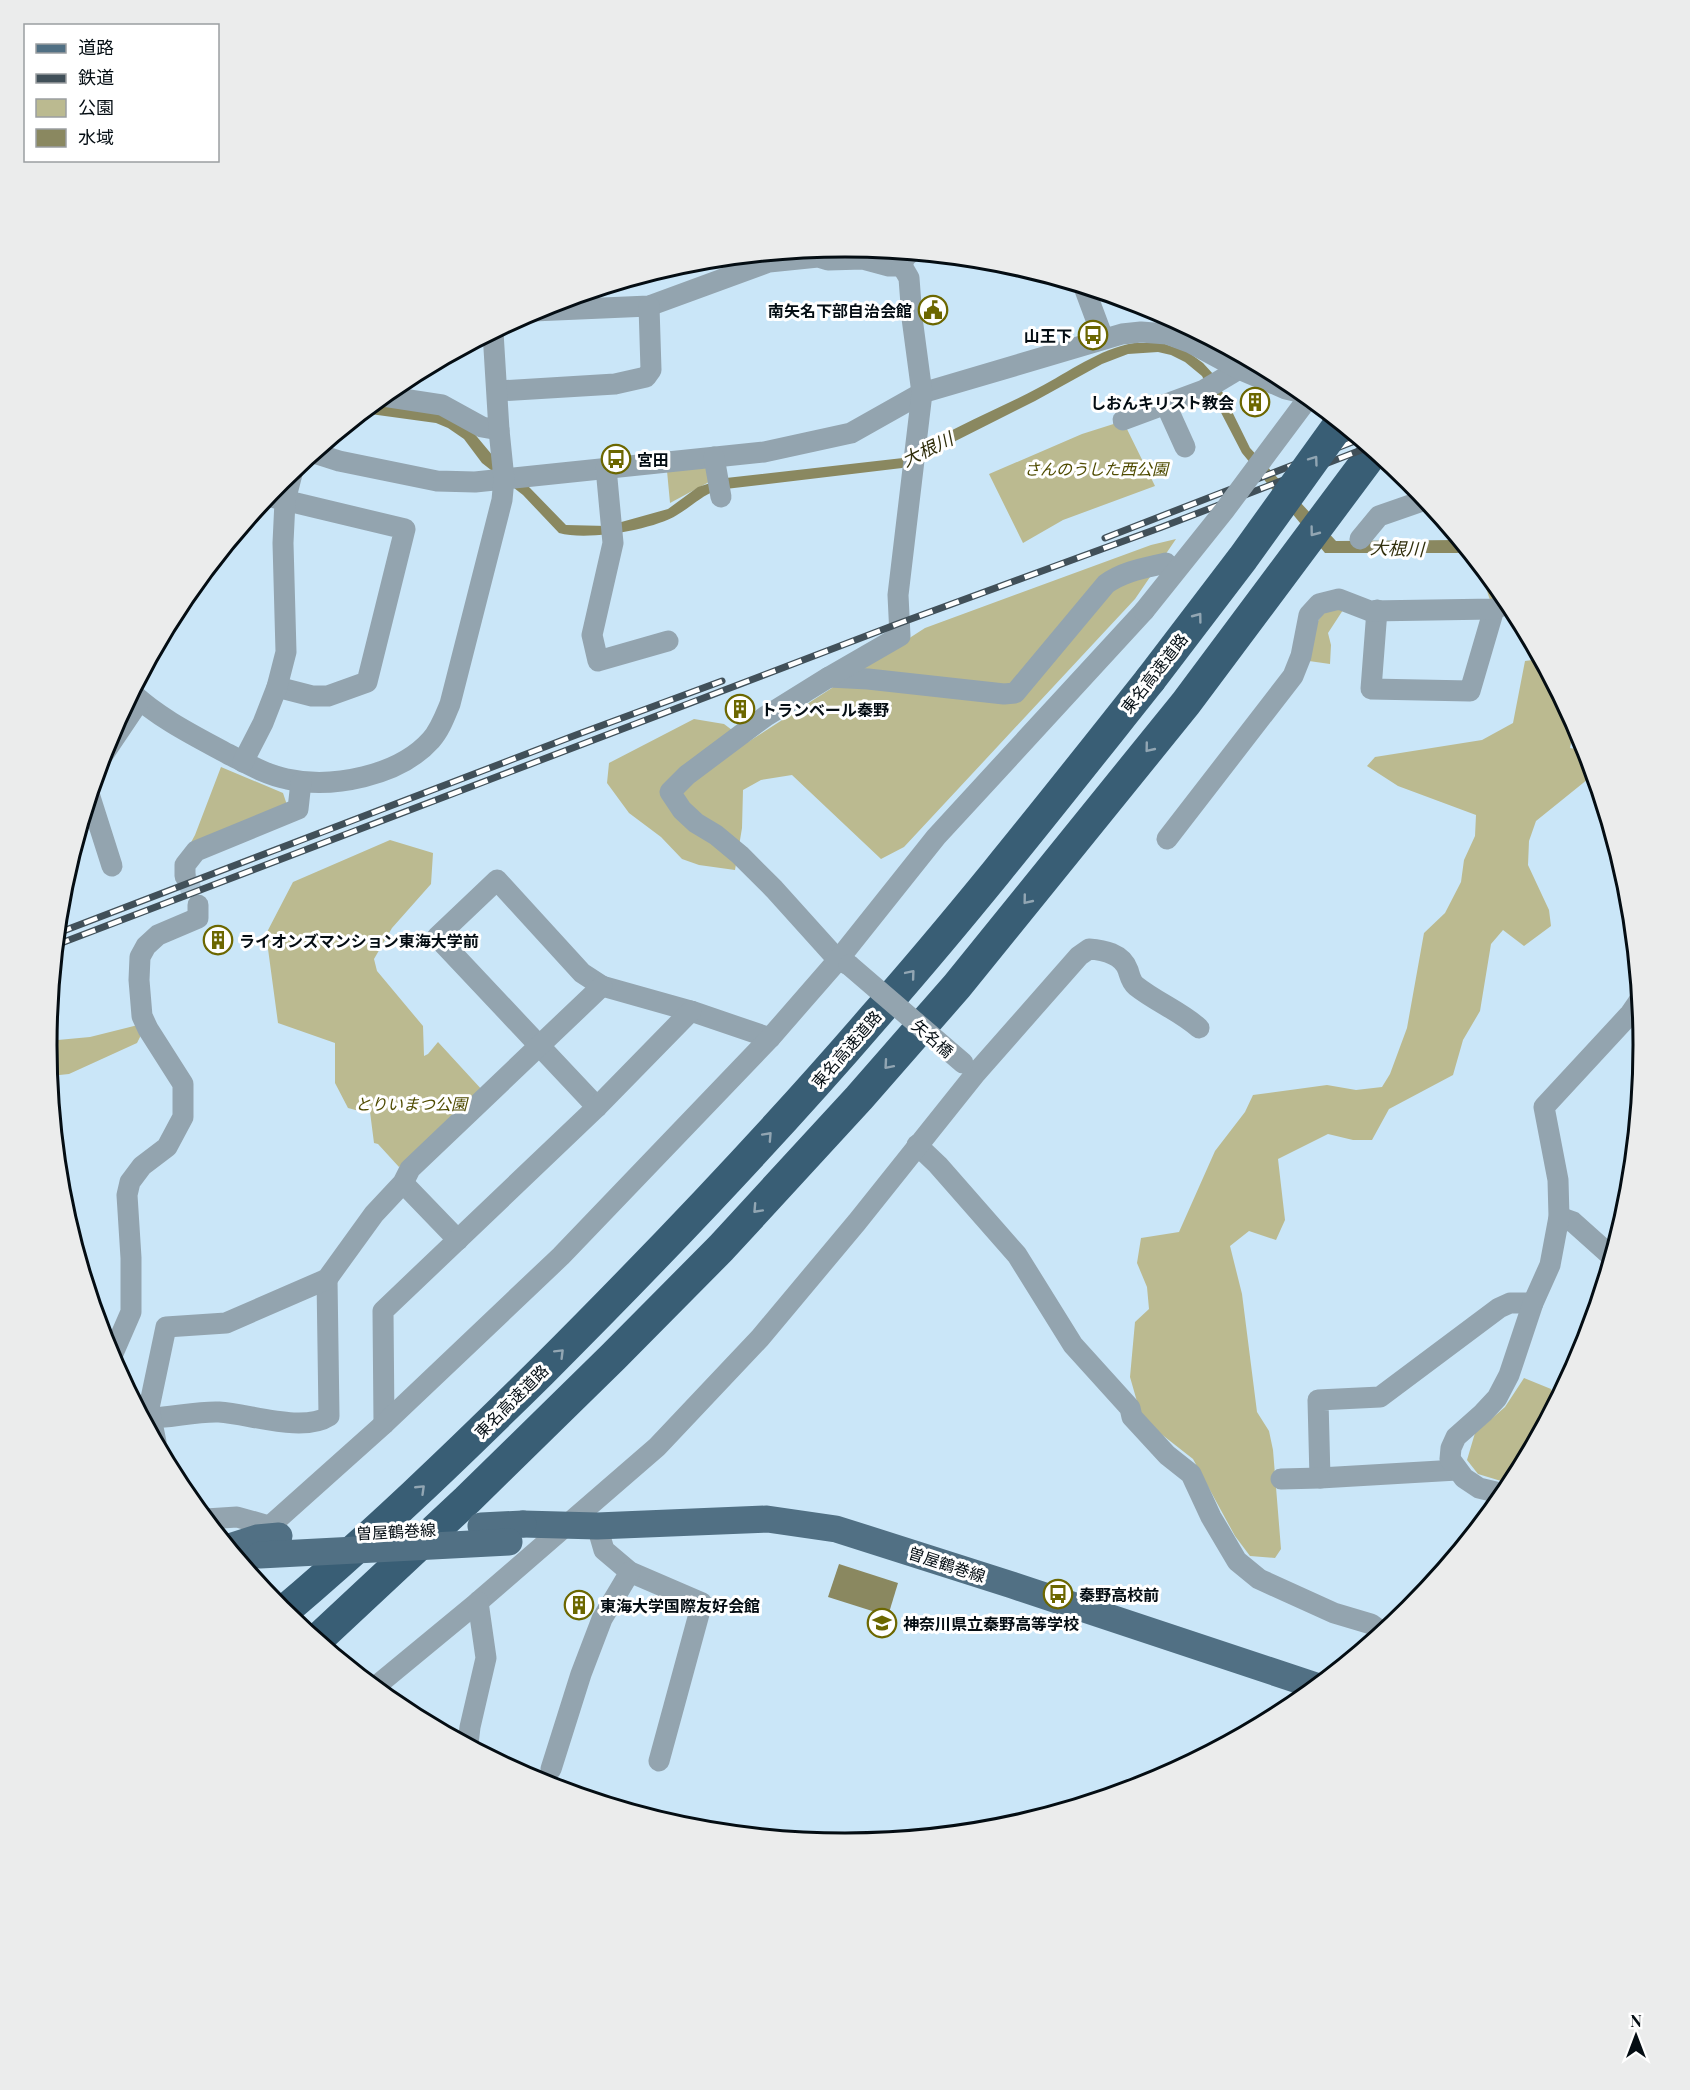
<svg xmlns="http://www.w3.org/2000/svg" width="1690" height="2090" font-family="'Playfair Display','Noto Sans JP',serif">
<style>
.green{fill:#bbba90}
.water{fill:#8a8860}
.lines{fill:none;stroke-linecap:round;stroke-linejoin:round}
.minor-tunnel{stroke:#acc5d6;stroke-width:21;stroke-dasharray:21 10;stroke-linecap:butt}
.minor{stroke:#93a4af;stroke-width:21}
.major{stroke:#517084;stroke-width:27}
.highway{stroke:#395e75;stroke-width:32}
.rail-casing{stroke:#415059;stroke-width:7}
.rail{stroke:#fff;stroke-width:4.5;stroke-dasharray:14;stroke-linecap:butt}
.minor-bridge{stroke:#93a4af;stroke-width:21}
.major-bridge{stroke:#517084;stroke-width:27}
.highway-bridge{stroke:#395e75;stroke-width:32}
.oneway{stroke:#92a6b3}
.labels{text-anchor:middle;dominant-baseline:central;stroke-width:6;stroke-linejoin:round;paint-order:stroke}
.poi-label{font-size:16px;font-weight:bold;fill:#040d13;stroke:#fff;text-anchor:start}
.park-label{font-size:16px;font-style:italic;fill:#4f4b00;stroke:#fff}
.street-label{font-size:16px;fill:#040d13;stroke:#fff}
.water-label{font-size:18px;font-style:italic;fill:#312f0c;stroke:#fff}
.rim{fill:none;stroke:#040d13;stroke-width:3}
</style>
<rect width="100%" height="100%" fill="#cae6f8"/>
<g class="green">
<path d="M 1123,421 L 1155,486 L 1063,520 L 1023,543 L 989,474 L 1082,434 Z"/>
<path d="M 704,466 L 708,469 L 709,482 L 670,503 L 667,471 Z"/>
<path d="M 1176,539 L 1135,599 L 904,847 L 881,859 L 792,775 L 761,780 L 743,790 L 742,828 L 735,870 L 699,865 L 682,859 L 661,837 L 629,813 L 607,783 L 609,763 L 694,719 L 724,724 L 748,742 L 925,628 L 1151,545 Z"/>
<path d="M 1478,564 L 1504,596 L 1490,600 Z"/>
<path d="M 1330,608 L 1343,610 L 1328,633 L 1331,645 L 1330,664 L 1309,661 C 1313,641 1311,621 1330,608 Z"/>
<path d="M 1540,659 L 1575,724 L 1570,748 L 1586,751 L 1593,775 L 1536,821 L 1529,841 L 1528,865 L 1549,910 L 1551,926 L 1524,946 L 1503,930 L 1491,944 L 1480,1011 L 1463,1040 L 1453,1075 L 1389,1109 L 1372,1140 L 1353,1140 L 1328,1134 L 1278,1159 L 1285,1220 L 1276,1240 L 1249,1231 L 1230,1246 L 1242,1294 L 1257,1412 L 1269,1431 L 1273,1450 L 1281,1549 L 1275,1558 L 1250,1556 L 1235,1536 L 1193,1459 L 1142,1419 L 1130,1377 L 1135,1322 L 1149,1309 L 1147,1287 L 1137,1263 L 1141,1238 L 1179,1232 L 1215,1151 L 1245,1112 L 1253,1095 L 1327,1085 L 1356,1090 L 1382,1087 L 1390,1074 L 1407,1028 L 1424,933 L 1445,913 L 1461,882 L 1464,860 L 1475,836 L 1476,815 L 1398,786 L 1367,766 L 1375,757 L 1482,740 L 1513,723 L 1525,661 Z"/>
<path d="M 221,767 L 283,793 L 288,808 L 188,848 L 195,835 Z"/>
<path d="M 390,840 L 433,853 L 431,884 L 392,928 L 374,959 L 377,971 L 423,1026 L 424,1056 L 428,1054 L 438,1042 L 483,1091 L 399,1167 L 378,1144 L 374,1143 L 369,1104 L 363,1112 L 348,1108 L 335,1083 L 335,1043 L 278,1023 L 266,934 L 293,882 Z"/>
<path d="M 138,1025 L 142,1033 L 137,1043 L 69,1074 L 50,1076 L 47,1041 L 90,1037 Z"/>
<path d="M 1524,1378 L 1551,1389 L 1556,1401 L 1511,1484 L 1478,1474 L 1467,1460 L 1475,1433 L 1505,1407 Z"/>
</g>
<g class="water">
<path d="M 1134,343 L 1162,343 L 1188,352 L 1203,363 L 1214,375 L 1250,448 L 1336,541 L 1459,540 L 1468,551 L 1457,553 L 1325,553 L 1242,453 L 1202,376 L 1185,362 L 1171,355 L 1158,352 L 1128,354 L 1102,364 L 1035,401 L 902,468 L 717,490 C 701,496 691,507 677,515 C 653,530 587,541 559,533 L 523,495 L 482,463 L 464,439 L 448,428 L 436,423 L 363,413 L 377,401 L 432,409 L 468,426 L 493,456 L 530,488 L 566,525 L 607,526 L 668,509 L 698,487 L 726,478 L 903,458 C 945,430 993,412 1038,388 C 1069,372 1099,349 1134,343 Z"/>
<path d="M 839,1564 L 898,1583 L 888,1616 L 828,1597 Z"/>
</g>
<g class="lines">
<path class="minor-tunnel" d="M 185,876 L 198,905"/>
<g class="minor">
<path d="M 1084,287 L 1103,338"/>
<path d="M 533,311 L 649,306 L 769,262 L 818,257 L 828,260 L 863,259 L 889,266 L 902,266"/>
<path d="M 498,391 L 615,384 L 646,377 L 651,370 L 649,306"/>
<path d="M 383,396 L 442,405 L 482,427 L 499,430"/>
<path d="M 1166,405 L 1185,447"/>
<path d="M 1123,420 L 1204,390 L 1239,369"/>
<path d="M 314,453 L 339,461 L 437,481 L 475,482 L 764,452 L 851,433 L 922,393 L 1122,334 L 1141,332 L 1167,334 L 1191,343 L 1239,369 L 1286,389 L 1303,393"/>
<path d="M 714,457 L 721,497"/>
<path d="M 606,468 L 613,543 L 592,635 L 598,661 L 668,641"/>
<path d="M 267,496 L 405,529 L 367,682 L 328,696 L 312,696 L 277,687"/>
<path d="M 1360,539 L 1379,516 L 1425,500"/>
<path d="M 1377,610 L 1371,689 L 1470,691 L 1494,609"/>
<path d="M 829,677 L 868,679 L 1004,694 L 1015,693 L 1106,584 C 1124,571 1145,568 1166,563"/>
<path d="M 132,693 C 160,719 195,736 228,754 C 246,763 266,775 287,779 C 332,789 399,776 431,740 C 440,730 445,716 450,704 L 502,500 L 504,479 L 499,430 L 493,332"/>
<path d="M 103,755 L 140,700"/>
<path d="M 243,762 L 263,723 L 277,687 L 286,652 L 283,543 L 285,501 L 293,470"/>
<path d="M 90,797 L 112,866"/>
<path d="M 1167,839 L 1293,676 L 1301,656 L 1309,615 L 1319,604 L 1339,599 L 1370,611 L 1494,609 L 1510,603"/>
<path d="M 185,876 L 185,865 L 196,851 L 298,809 L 301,782"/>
<path d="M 849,965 L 838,960 L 774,889 L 740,855 L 716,835 L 696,823 L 682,810 L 670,792 L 687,775 L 766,716 L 829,677 L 900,636 L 898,595 L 922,393 L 912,318 L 909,278 L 902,266 L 905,257 L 910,253"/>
<path d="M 597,1107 L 437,937 L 497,880 L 582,973 L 602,986 L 691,1011 L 770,1038"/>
<path d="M 917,1145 L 938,1165 L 1017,1255 L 1073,1345 L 1130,1408 L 1132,1417 L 1167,1455 L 1191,1474 L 1211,1517 L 1237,1561 L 1259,1579 L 1334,1613 L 1371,1624 L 1382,1632"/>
<path d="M 403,1183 L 458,1240"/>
<path d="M 1559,1217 L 1573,1222 L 1611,1256"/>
<path d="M 111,1358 L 131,1312 L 131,1258 L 127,1195 L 130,1182 L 142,1166 L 167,1147 L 183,1117 L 183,1084 L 148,1029 L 142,1016 L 139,980 L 140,957 L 146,946 L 158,935 L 198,918 L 198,905"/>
<path d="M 143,1418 C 168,1419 194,1411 219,1412 C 250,1414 303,1433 329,1416 L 327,1279"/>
<path d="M 384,1424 L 383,1311 L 597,1107 L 691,1011"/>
<path d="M 156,1442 L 149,1408 L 166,1327 L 226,1323 L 327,1279 L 374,1214 L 403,1183 L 410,1169 L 602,986"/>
<path d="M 1457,1470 L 1320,1478 L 1318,1400 L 1380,1397 L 1499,1308 L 1510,1303 L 1533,1303"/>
<path d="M 1281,1479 L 1320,1478"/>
<path d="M 1504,1494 L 1479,1488 L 1464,1478 L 1450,1459 L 1451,1448 L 1456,1437 L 1483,1413 L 1497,1398 L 1509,1375 L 1533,1303 L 1550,1265 L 1559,1217 L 1558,1180 L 1544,1107 L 1630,1014 L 1639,1001"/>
<path d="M 206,1519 L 237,1517 L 269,1526"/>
<path d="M 597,1526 L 604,1550 L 630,1572 L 702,1603 L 659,1761"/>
<path d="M 252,1542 L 384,1424 L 561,1256 L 770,1038 L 838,960 L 936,837 L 1144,611"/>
<path d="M 375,1687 L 478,1602 L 657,1447 L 760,1338 L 857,1222 L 976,1073 L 1079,956 L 1089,949 C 1103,950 1122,953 1128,970 C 1130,976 1131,982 1136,986 C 1156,1002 1180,1011 1199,1028"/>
<path d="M 468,1744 L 470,1727 L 486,1658 L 478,1602"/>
<path d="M 551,1769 L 581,1674 L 602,1619 L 630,1572"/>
</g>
<g class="major">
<path d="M 523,1524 L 597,1526 L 767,1519 L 836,1529 L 1012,1585 L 1316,1686"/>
<path d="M 229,1547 L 257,1538 L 279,1536"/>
</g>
<g class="highway">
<path d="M 283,1612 C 373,1536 457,1455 541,1372 C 656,1257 768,1140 874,1017 C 970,908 1060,793 1150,680"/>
<path d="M 317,1640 L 467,1500 L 613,1357 L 721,1248 L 859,1098 L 957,986 L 1186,703 L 1374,451"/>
</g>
<g class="rail-casing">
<g id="rail">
<path d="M 1105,538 L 1360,439"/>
<path d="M 58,933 L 576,735 L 722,681"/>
<path d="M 56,945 L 900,623 L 1162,527 L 1369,447"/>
</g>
</g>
<use href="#rail" class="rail"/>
<g class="minor-bridge">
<path d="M 1144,611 L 1224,511 L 1309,397"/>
<path d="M 849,965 L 963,1063"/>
</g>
<g class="major-bridge">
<path d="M 481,1526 L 523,1524"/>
<path d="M 260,1555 L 509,1542"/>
</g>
<path class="highway-bridge" d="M 1150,680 L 1243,558 L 1340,423"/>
</g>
<defs><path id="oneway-chevron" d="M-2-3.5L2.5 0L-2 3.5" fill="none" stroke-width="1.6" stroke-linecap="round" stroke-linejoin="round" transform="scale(1.5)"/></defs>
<g class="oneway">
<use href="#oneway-chevron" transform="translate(1314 460) rotate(-54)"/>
<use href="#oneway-chevron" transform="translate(1314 532) rotate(127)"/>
<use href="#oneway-chevron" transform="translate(1198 617) rotate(-53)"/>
<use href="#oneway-chevron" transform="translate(1149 748) rotate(129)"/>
<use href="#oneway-chevron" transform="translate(1027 900) rotate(129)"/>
<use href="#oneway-chevron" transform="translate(911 974) rotate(-50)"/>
<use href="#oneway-chevron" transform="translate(888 1065) rotate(131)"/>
<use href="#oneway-chevron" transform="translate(768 1136) rotate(-47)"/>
<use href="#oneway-chevron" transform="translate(757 1209) rotate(133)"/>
<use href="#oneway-chevron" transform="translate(560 1353) rotate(-45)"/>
<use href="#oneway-chevron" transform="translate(421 1489) rotate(-44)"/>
</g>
<defs>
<g id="civic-ring" transform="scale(1.5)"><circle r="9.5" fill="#fff" stroke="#6c6700" stroke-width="1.5"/><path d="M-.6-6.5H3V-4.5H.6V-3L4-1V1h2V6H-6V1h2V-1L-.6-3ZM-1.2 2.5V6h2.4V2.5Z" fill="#6c6700"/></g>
<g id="bus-ring" transform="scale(1.5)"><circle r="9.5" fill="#fff" stroke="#6c6700" stroke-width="1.5"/><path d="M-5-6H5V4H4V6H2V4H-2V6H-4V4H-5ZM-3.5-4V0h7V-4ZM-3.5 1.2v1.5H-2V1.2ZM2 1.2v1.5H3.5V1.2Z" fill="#6c6700"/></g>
<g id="building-ring" transform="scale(1.5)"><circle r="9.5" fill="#fff" stroke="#6c6700" stroke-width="1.5"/><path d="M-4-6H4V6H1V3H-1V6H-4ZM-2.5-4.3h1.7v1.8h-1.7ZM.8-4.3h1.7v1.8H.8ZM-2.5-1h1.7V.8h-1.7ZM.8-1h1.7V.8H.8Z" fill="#6c6700"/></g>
<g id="school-ring" transform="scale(1.5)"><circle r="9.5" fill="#fff" stroke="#6c6700" stroke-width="1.5"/><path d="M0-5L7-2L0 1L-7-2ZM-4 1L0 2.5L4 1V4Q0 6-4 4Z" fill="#6c6700"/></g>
</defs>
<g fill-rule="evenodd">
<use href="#civic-ring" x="933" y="310"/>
<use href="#bus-ring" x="1093" y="335"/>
<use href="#building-ring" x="1255" y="402"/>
<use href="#bus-ring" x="616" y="459"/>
<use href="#building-ring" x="740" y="709"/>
<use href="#building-ring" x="218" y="940"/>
<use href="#bus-ring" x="1058" y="1594"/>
<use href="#building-ring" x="579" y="1605"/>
<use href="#school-ring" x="882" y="1623"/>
</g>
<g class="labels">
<g class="poi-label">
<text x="912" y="310" text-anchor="end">南矢名下部自治会館</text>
<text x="1072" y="335" text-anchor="end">山王下</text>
<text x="1234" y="402" text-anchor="end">しおんキリスト教会</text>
<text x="637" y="459">宮田</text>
<text x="761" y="709">トランベール秦野</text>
<text x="239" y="940">ライオンズマンション東海大学前</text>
<text x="1079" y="1594">秦野高校前</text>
<text x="600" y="1605">東海大学国際友好会館</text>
<text x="903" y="1623">神奈川県立秦野高等学校</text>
</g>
<g class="park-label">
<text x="1096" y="468">さんのうした西公園</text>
<text x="411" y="1103">とりいまつ公園</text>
</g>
<g class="street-label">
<text transform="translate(1154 673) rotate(-52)">東名高速道路</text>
<text transform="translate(933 1038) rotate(41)">矢名橋</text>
<text transform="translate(846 1049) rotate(-49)">東名高速道路</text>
<text transform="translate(511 1401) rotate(-45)">東名高速道路</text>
<text transform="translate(396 1531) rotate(-3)">曽屋鶴巻線</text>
<text transform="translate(947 1564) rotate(18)">曽屋鶴巻線</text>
</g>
<g class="water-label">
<text transform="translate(927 449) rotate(-26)">大根川</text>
<text transform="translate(1397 548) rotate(2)">大根川</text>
</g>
</g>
<path d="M0 0H1690V2090H0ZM57 1045a788 788 0 1 1 1576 0a788 788 0 1 1-1576 0Z" fill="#ebecec" fill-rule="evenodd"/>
<path class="rim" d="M57 1045a788 788 0 1 1 1576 0a788 788 0 1 1-1576 0Z"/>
<rect x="24" y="24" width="195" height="138" fill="#ffffff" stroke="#9b9ea1" stroke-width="1.5"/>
<rect x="36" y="44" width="30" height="9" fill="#517084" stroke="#9b9ea1" stroke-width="1.5"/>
<text x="78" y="54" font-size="18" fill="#040d13">道路</text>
<rect x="36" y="74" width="30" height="9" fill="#415059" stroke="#9b9ea1" stroke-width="1.5"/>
<text x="78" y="84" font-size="18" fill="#040d13">鉄道</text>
<rect x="36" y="99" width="30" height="18" fill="#bbba90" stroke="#9b9ea1" stroke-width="1.5"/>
<text x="78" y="114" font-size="18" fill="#040d13">公園</text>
<rect x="36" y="129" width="30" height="18" fill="#8a8860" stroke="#9b9ea1" stroke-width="1.5"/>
<text x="78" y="144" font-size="18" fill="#040d13">水域</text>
<g transform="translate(1636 2036)" stroke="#ffffff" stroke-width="4.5" paint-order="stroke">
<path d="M0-4.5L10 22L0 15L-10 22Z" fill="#040d13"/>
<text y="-9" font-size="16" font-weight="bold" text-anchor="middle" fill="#040d13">N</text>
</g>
</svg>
